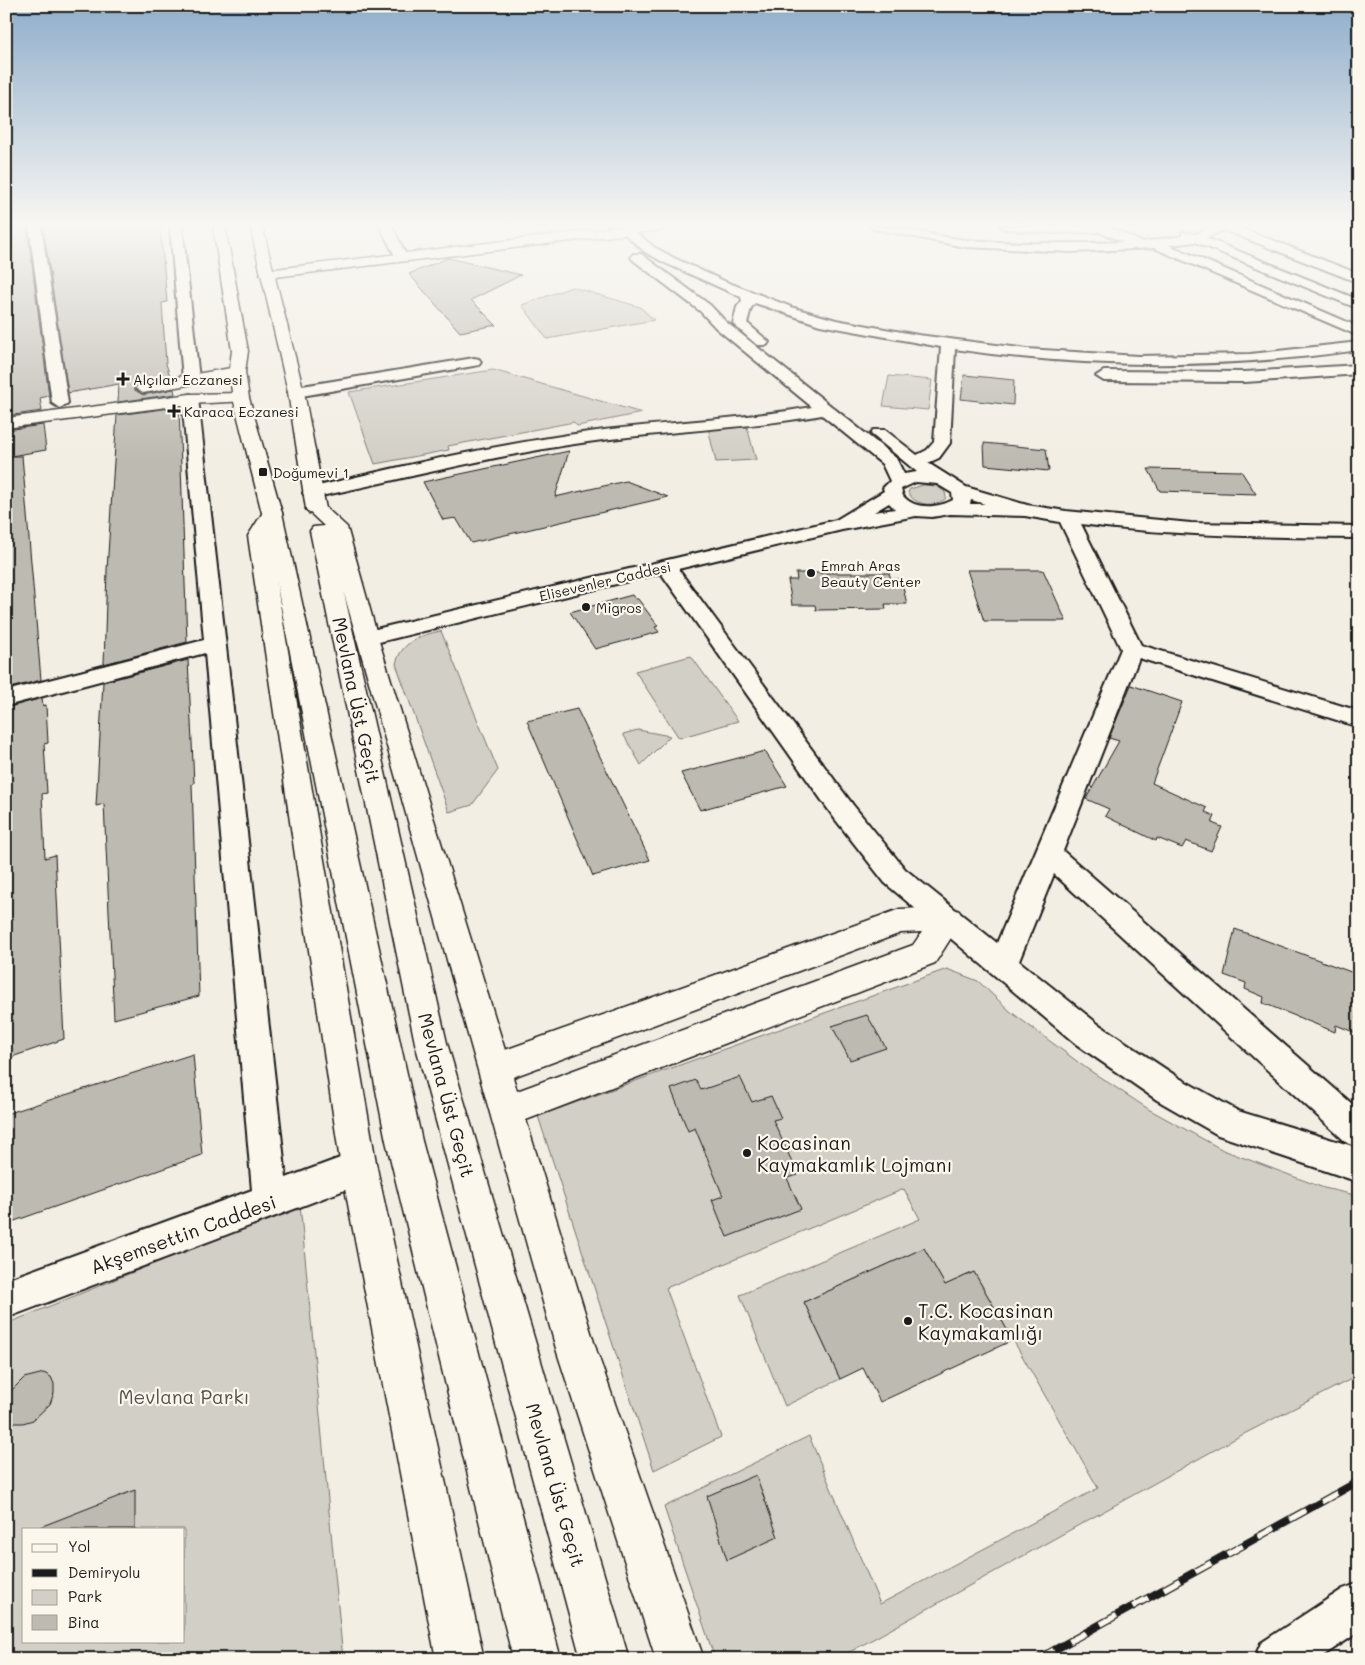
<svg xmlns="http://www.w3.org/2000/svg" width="1365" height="1665" font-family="Mali,sans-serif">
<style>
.green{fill:#d2cfc6;stroke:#777671;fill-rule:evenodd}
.building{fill:#bdbab1;stroke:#1c1c1c}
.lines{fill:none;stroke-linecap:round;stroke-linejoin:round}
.street-casing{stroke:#1c1c1c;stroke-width:4}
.secondary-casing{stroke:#1c1c1c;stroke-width:3}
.primary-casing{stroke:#1c1c1c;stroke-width:3}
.highway-casing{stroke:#1c1c1c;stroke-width:3}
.street{fill:#fbf7ec;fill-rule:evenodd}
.secondary{fill:#fbf7ec;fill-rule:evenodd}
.primary{fill:#fbf7ec;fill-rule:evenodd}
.highway{fill:#fbf7ec;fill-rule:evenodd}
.rail-casing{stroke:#1c1c1c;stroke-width:8}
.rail{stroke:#fbf7ec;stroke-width:5.5;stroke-dasharray:18;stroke-linecap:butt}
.poi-dot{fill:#1c1c1c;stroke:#fbf7ec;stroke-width:2}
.labels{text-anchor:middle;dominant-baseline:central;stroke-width:4.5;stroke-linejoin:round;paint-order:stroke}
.far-poi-label{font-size:14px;fill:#1c1c1c;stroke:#fbf7ec;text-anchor:start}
.far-street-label{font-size:14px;fill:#1c1c1c;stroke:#fbf7ec}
.near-street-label{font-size:19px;fill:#1c1c1c;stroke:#fbf7ec}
.near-poi-label{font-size:19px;fill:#1c1c1c;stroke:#fbf7ec;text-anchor:start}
.near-park-label{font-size:19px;fill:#53524f;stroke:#fbf7ec}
</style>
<rect width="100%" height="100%" fill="#f2eee4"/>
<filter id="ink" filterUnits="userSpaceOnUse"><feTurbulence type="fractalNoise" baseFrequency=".02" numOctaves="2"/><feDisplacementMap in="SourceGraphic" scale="10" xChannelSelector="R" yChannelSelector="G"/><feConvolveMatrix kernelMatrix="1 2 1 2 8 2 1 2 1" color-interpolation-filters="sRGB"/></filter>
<g filter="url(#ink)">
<g class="green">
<path d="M 572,287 L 640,307 L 654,320 L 547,339 L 522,305 Z"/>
<path d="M 493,370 L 642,413 L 577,426 L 574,422 L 448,446 L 449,450 L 375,464 L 349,392 Z"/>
<path d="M 889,376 L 932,380 L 928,410 L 883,406 Z"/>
<path d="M 747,427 L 756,460 L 716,462 L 708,428 Z"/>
<path d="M 923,485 L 936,486 L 945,492 L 946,498 C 936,508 914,506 908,492 L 910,489 Z"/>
<path d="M 441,631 L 498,770 L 472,805 L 449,812 L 396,664 C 401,642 420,635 441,631 Z"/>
<path d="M 691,656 L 738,721 L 679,738 L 635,671 Z"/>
<path d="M 638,730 L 670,736 L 641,765 L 623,734 Z"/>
<path d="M 947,969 L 978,981 L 1011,1012 L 1086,1068 L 1150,1110 L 1223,1150 L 1324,1188 L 1359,1196 L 1359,1375 L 1238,1437 L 837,1659 L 715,1659 L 664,1507 L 809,1436 L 880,1604 L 1098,1488 L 974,1272 L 945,1285 L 924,1248 L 804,1302 L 840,1379 L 785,1406 L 740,1295 L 920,1219 L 904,1189 L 666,1288 L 721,1437 L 654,1470 L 538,1116 Z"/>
<path d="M 300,1204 L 343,1659 L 6,1659 L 6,1324 ZM 24,1529 L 184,1529 L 184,1641 L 24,1641 Z"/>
</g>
<g class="building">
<path d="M 6,226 L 27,226 L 49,396 L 40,398 L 42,411 L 6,416 Z"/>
<path d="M 43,226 L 160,226 L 167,302 L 162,303 L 166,364 L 170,376 L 143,381 L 133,389 L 143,395 L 174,389 L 175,394 L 118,402 L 119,384 L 68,393 Z"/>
<path d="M 448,258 L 521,275 L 471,300 L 496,325 L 460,332 L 409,274 Z"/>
<path d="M 964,375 L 1014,380 L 1013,405 L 961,399 Z"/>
<path d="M 179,407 L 187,642 L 104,664 L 107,570 L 117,415 Z"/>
<path d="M 43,425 L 46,450 L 11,456 L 22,456 L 41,680 L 6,689 L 6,430 Z"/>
<path d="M 984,443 L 1046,449 L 1049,471 L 985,465 Z"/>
<path d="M 569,451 L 555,497 L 626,481 L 668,497 L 471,543 L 456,518 L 443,520 L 423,482 Z"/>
<path d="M 1148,469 L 1241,471 L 1256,494 L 1160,491 Z"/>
<path d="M 967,570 L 1043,570 L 1066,621 L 984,621 Z"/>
<path d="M 796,573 L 889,573 L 891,579 L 901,579 L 907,604 L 885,604 L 886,609 L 816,610 L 815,605 L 792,605 L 788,580 L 797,580 Z"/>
<path d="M 632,595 L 635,599 L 638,599 L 658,626 L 655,627 L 659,632 L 595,649 L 570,612 Z"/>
<path d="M 188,660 L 194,783 L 192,784 L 199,996 L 114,1019 L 104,804 L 96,806 L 103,682 Z"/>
<path d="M 1131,685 L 1182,702 L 1152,783 L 1207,808 L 1205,812 L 1215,816 L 1212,823 L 1222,827 L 1211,851 L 1186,841 L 1182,848 L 1157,838 L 1156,841 L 1105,816 L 1109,809 L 1086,799 L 1119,741 L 1109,738 Z"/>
<path d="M 42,698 L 43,706 L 46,705 L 48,743 L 44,744 L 47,793 L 42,794 L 45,858 L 55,855 L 64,1039 L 6,1059 L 6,708 Z"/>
<path d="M 577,709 L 650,860 L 593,876 L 527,721 Z"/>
<path d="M 765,751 L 787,786 L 700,810 L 681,773 Z"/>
<path d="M 1235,929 L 1359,975 L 1356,1033 L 1336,1025 L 1335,1032 L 1263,1003 L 1264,997 L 1245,989 L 1246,983 L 1224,975 Z"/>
<path d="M 867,1015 L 886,1048 L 850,1060 L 832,1026 Z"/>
<path d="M 193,1054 L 202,1155 L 6,1224 L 6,1114 Z"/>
<path d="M 740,1077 L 752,1102 L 771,1096 L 781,1118 L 773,1120 L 798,1175 L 787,1178 L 801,1209 L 727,1237 L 712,1200 L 723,1196 L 695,1128 L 688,1131 L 671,1089 L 696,1080 L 701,1090 Z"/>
<path d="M 924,1248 L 945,1285 L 974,1272 L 1013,1340 L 880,1402 L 863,1368 L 840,1379 L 804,1302 Z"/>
<path d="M 44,1373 L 51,1377 L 54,1384 L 54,1393 L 50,1404 L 33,1420 L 23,1423 L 14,1423 L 6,1417 L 6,1401 L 12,1390 L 24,1378 Z"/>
<path d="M 756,1475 L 778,1537 L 727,1560 L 707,1496 Z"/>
<path d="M 135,1490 L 135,1529 L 41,1529 L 40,1527 Z"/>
</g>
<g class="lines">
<g class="street-casing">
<g id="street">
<path d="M 29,226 L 41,226 L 68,403 L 60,408 L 52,403 Z"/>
<path d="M 170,226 L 182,226 L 199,379 L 191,384 L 183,379 Z"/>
<path d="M 380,226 L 392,226 L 405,253 L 403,256 L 395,256 Z"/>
<path d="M 607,226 L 630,228 L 654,247 L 674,258 L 724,281 L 794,308 L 836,320 L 918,335 L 1027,349 L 1138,356 L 1250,354 L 1359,342 L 1359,350 C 1224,369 1089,369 955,349 L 950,443 L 939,458 L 928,463 L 966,487 L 1027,505 L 1066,511 L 1191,523 L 1359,526 L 1359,538 C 1266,537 1173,536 1081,524 L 1141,645 L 1359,711 L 1359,727 L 1139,658 L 1063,851 L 1359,1110 L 1359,1148 L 1347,1143 L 1054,874 L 1019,961 L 1098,1024 L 1179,1078 L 1238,1111 L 1359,1148 L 1359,1182 L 1218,1135 L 1157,1100 L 1076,1044 L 885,883 L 835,819 L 661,573 L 367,645 L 359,643 L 356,638 L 359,633 L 836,520 L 884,491 L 883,488 L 890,481 L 882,464 L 822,415 C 744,429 665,431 588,442 C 495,455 404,479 312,498 L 306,497 L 303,493 L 306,489 C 399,466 494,445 589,432 C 663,422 738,420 812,407 L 716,328 L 700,311 L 633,260 L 631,257 L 633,254 L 641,254 L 710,305 L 726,322 L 896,458 L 904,474 L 917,472 L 871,434 L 873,430 L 885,430 L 917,455 L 927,450 L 934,442 L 941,347 L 820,325 L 755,303 L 751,308 L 747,323 L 769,342 L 767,345 L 757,345 L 733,324 L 737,307 L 742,301 L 741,297 L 665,263 L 645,252 L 626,235 ZM 916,482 L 937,484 L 952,493 L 953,500 C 938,508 915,510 903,496 L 901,489 ZM 971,500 L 985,504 L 970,504 ZM 889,503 L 895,509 L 874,512 ZM 950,514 L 1025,516 L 1060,522 L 1121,649 L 997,943 L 905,869 L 853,805 L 678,569 L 842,530 L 916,516 L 932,517 Z"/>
<path d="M 869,226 C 905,226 933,237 967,240 C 1019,244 1072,244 1124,242 L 1099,232 L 1048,233 L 1005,229 L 1000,226 L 1107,226 L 1142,242 L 1182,236 L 1182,232 L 1196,234 L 1212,226 L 1236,226 L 1359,274 L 1359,283 L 1224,230 L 1206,238 L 1359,300 L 1359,309 L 1195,242 L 1169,245 L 1359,327 L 1359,336 L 1154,248 L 1071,252 L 965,247 L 874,229 Z"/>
<path d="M 474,358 L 479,359 L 481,362 L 479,365 L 296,397 L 288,392 L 296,387 Z"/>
<path d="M 1359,365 L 1359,374 L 1245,382 L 1104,381 L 1096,376 L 1104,371 L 1245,372 Z"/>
<path d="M 190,394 L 198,399 L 286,1178 L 359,1151 L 371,1156 L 376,1168 L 371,1180 L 6,1318 L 6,1280 L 252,1190 L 205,653 L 6,706 L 6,691 L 204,640 L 182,399 Z"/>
<path d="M 1359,1583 L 1359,1632 L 1318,1659 L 1254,1659 L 1261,1643 L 1343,1589 Z"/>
</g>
</g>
<g class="secondary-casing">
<g id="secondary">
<path d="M 627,226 L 667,226 L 661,230 L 267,278 L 260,274 L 267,270 Z"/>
<path d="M 237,367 L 243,369 L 245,372 L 243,375 L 143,393 L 135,388 L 143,383 Z"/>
<path d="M 241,393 L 247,395 L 249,398 L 247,401 L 190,404 L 6,428 L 6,418 L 190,394 Z"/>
</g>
</g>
<g class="primary-casing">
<g id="primary">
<path d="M 213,226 L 225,226 L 248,351 L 245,372 L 249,398 L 282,513 L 279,517 L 265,517 L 262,513 L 233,398 L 229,372 L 232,351 Z"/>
<path d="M 250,226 L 262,226 L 304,392 L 326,509 L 323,513 L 309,513 L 306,509 L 288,392 Z"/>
</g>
</g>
<g class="highway-casing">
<g id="highway">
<path d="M 316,503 L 323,505 L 347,527 L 378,638 L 505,1050 L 900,909 L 948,907 L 959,911 L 963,919 L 935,963 L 526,1120 L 597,1352 L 704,1659 L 656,1659 L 557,1352 L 344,593 L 447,1043 L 629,1659 L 581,1659 L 415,1043 L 310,531 L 313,527 L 324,526 L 306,509 L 309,505 ZM 922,932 L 913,945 L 517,1091 L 513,1077 L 901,933 Z"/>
<path d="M 272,507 L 279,509 L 282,513 L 422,1141 L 561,1659 L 513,1659 L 386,1141 L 276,581 L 377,1168 L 484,1659 L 436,1659 L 341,1168 L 248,536 L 265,509 Z"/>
</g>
</g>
<use href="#street" class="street"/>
<use href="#secondary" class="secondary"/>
<use href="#primary" class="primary"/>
<use href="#highway" class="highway"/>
<g class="rail-casing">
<path id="rail" d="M 1038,1659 L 1359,1481"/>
</g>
<use href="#rail" class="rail"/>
</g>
</g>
<linearGradient id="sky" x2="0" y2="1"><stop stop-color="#8faecb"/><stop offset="0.49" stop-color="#f9f7f3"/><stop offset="1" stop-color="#f9f7f3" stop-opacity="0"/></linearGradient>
<rect width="1365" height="460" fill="url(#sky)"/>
<g class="poi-dot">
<path d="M120.5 371.5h5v5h5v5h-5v5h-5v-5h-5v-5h5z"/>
<path d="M171.5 403.5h5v5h5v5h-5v5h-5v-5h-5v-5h5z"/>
<rect x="258" y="467" width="10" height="10" rx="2.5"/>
<circle cx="811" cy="573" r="5"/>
<circle cx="586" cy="607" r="5"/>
<circle cx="747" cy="1153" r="5"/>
<circle cx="908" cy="1321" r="5"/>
</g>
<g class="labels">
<g class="far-poi-label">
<text x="133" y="379">Alçılar Eczanesi</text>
<text x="184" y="411">Karaca Eczanesi</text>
<text x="273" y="472">Doğumevi 1</text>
<text x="821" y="565">Emrah Aras<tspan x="821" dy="16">Beauty Center</tspan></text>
<text x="596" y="607">Migros</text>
</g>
<g class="far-street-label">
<text transform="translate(605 581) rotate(-13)">Elisevenler Caddesi</text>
</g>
<g class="near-street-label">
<text transform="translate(357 700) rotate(78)">Mevlana Üst Geçit</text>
<text transform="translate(447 1095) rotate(75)">Mevlana Üst Geçit</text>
<text transform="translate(183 1234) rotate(-20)">Akşemsettin Caddesi</text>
<text transform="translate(556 1485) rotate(74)">Mevlana Üst Geçit</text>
</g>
<g class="near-poi-label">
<text x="757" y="1142">Kocasinan<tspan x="757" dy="22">Kaymakamlık Lojmanı</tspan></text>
<text x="918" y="1310">T.C. Kocasinan<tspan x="918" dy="22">Kaymakamlığı</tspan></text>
</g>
<g class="near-park-label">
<text x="184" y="1396">Mevlana Parkı</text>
</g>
</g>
<rect width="1365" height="1665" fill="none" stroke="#fbf7ec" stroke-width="25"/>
<rect x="12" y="12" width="1340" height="1640" fill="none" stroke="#1c1c1c" stroke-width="2" filter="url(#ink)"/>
<rect x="22" y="1528" width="162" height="115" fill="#fbf7ec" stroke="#a29f99"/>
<rect x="32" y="1544" width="25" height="8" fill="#fbf7ec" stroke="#a29f99"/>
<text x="68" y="1552" font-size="15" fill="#1c1c1c">Yol</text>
<rect x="32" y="1569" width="25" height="8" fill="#1c1c1c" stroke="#a29f99"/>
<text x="68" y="1578" font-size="15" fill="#1c1c1c">Demiryolu</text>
<rect x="32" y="1590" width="25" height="15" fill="#d2cfc6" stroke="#a29f99"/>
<text x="68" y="1602" font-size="15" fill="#1c1c1c">Park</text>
<rect x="32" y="1615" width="25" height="15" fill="#bdbab1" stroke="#a29f99"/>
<text x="68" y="1628" font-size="15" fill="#1c1c1c">Bina</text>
</svg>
